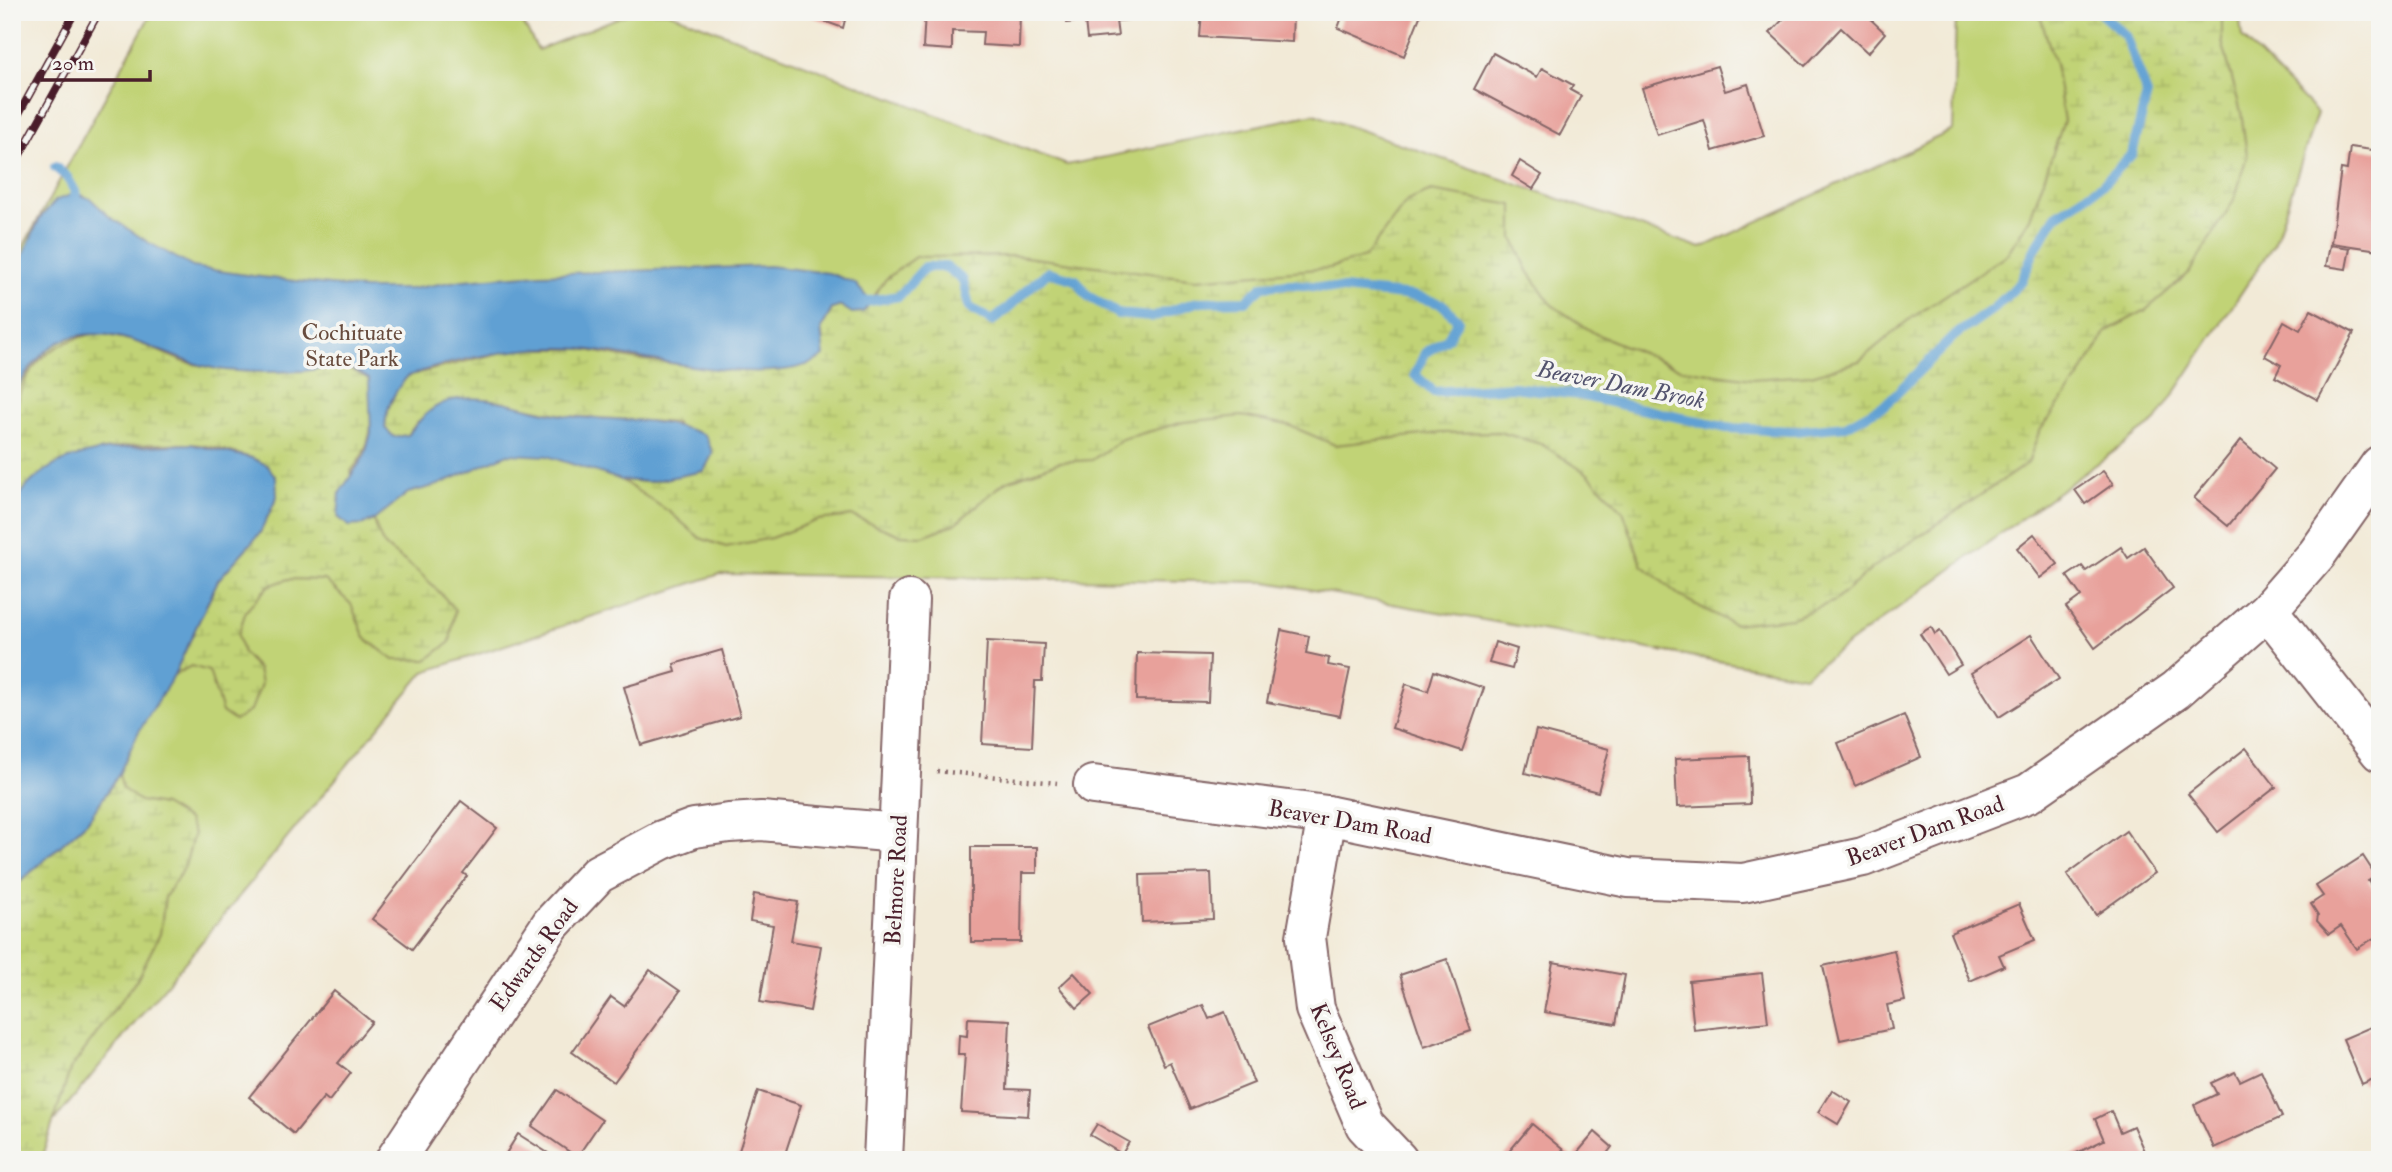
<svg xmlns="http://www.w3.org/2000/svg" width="2392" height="1172" font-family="'IM FELL Double Pica',serif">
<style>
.green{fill:#c1d376;stroke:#867950;stroke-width:2}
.wetland{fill:url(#wetland-marsh);stroke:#867950;stroke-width:2}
.water{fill:#61a0d3;stroke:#56607f;stroke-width:2}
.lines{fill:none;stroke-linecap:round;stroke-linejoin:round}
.stream{stroke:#61a0d3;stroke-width:10}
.building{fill:#e8a19b}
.minor-casing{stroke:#856667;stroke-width:42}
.path{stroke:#856667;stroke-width:4.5;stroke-dasharray:2 5;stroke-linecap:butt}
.minor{stroke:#fff;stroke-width:38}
.rail-casing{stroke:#4a1f2b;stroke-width:8}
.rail{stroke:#f6f6f2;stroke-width:5;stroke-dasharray:16;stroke-linecap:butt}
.labels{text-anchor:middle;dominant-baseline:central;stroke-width:7;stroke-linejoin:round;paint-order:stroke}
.park-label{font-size:23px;fill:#684c3e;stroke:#f6f6f2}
.street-label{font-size:23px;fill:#4a1f2b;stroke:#f6f6f2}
.water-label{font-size:24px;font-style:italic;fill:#53536e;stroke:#f6f6f2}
</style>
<defs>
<pattern id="wetland-marsh" width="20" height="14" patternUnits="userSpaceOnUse" patternTransform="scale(1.75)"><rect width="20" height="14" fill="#c1d376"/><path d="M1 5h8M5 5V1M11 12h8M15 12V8" fill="none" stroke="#a7b566"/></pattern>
</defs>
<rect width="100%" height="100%" fill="#f6f6f2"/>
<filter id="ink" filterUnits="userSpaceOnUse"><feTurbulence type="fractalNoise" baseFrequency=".0143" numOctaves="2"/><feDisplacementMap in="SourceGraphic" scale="14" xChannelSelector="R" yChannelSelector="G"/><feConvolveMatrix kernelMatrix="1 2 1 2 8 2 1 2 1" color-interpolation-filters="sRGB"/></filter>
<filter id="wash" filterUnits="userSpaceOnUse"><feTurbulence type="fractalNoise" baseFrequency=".00686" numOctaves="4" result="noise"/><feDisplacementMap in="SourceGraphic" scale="28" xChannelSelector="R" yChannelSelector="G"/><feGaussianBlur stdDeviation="1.57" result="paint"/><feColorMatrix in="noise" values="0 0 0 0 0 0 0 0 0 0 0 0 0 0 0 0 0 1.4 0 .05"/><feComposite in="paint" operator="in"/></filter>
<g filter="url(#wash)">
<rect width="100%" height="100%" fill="#f2ead7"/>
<path class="green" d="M 152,12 L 517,12 L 538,50 L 632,12 L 668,12 L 1067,165 L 1314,114 L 1701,248 L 1953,130 L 1956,12 L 2239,12 L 2242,37 L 2317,113 L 2275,242 L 2156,421 L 1804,676 L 1267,582 L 720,574 L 424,672 L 22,1160 L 12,1160 L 12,267 Z"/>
<g class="wetland">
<path d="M 2039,12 L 2222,12 L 2222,41 L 2241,112 L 2247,155 L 2235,198 L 2189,273 L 2146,310 L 2107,331 L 2079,378 L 2039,432 L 2028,463 L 1874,567 L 1835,601 L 1792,618 L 1733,624 L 1681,597 L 1642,565 L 1623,511 L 1588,474 L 1541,444 L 1499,432 L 1440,433 L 1335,445 L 1288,425 L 1242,416 L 1184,422 L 1122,439 L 1092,460 L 1059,462 L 1005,482 L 955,524 L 923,536 L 900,535 L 852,516 L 818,520 L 771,538 L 726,547 L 700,538 L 671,513 L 621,480 L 649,482 L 672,476 L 676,423 L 568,416 L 487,399 L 457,399 L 417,422 L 408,435 L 394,437 L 385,428 C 386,407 394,391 407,376 L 516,349 L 581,349 L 633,359 L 713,368 L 785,370 L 823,340 L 821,329 L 832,309 L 841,306 L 863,312 L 886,279 L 915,257 L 1018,256 L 1196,279 L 1330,268 L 1365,257 L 1407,201 L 1431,191 L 1513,205 L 1513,238 L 1528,271 L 1552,305 L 1596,334 L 1681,369 L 1752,379 L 1811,375 L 1859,361 L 1907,321 L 2007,254 L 2030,218 L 2064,121 L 2055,64 Z"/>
<path d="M 97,333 L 135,341 L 184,362 L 219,369 L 263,372 L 346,367 L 370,379 C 371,416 377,441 351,471 L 363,525 L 374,520 C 384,554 387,546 411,566 C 428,579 442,594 455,610 L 450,642 L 427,660 L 394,660 L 365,638 L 351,604 L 325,580 L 288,579 L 268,586 L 246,611 L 238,635 L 243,653 L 258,669 L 261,684 L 251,710 L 235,721 L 222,712 L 209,671 L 191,666 L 174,675 L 218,580 L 260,533 L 277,497 L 252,458 C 232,453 209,444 188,444 C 131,442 38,449 12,510 C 12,427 0,353 97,333 Z"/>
<path d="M 119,774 L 123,789 L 140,801 L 163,805 L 188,820 L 194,833 L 185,866 L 165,897 L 160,934 L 137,979 L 70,1070 L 41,1160 L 12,1160 L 12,889 L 87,822 Z"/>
</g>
<g class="water">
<path d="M 76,193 L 91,199 L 110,217 L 148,242 L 193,267 L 253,276 L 364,289 L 410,289 L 463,280 L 539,274 L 769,266 L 829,273 L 855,283 L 871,302 L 863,312 L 852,313 L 841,306 L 832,309 L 821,329 L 824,356 C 776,392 641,355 582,349 C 530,344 456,358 408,376 C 394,391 386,407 385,428 L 394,437 L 408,435 C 421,417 435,402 458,399 C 495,394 532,412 568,416 C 618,422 656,415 705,435 L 713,453 L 704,471 L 649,482 L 621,480 L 547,456 L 508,454 L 438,485 L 408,493 L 374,520 L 363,525 L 349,526 L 338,517 L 340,492 L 365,455 L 371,433 L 369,379 C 363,375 353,368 346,367 C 333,364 316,370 303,371 C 275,372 245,373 217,369 C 167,361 121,322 69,338 C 43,346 22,376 12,399 L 12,279 L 40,218 L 56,200 Z"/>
<path d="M 190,444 L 252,458 L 267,465 L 276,477 L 277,497 L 260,533 L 218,580 L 174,675 L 138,733 L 119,774 L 87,822 L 12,889 L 12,510 C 41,442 130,448 190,444 Z"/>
</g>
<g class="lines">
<g class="stream">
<path d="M 55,167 L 67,177 L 76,193 L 71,206"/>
<path d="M 858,303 L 899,296 L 925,267 L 946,267 L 963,280 L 969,307 L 992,321 C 1014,306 1027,286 1049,272 L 1076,280 L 1088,296 L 1118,314 L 1152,317 L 1197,302 L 1246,301 L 1263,286 L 1291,284 L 1414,296 L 1442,304 L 1458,320 L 1448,338 L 1425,353 L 1415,375 L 1434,392 L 1513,387 L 1579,395 L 1727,428 L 1793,431 L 1846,426 L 1886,404 L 1954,336 L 1993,309 L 2021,282 L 2035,249 L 2056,216 L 2101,186 L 2132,154 L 2147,94 L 2125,35 L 2099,12"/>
</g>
</g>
<g id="blocks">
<g class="building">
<path d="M 799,12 L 847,12 L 843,28 Z"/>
<path d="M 925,12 L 1020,12 L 1019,47 L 982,45 L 983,32 L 952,31 L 952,50 L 923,48 Z"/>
<path d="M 1066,12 L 1140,12 L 1141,19 L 1116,21 L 1118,36 L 1087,39 L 1085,21 L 1067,23 Z"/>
<path d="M 1202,12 L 1293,12 L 1292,42 L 1200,37 Z"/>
<path d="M 1344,12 L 1418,12 L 1421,14 L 1404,56 L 1338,28 Z"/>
<path d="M 1790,12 L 1863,12 L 1885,33 L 1868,53 L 1841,28 L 1805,66 L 1770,33 Z"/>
<path d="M 1493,53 L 1537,77 L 1542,68 L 1573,85 L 1570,90 L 1581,96 L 1560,135 L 1474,89 Z"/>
<path d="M 1717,66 L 1725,91 L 1748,84 L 1764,136 L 1713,151 L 1704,120 L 1657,135 L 1642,88 Z"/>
<path d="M 2350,147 L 2380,151 L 2379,250 L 2331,243 L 2341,169 L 2347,170 Z"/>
<path d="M 1520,161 L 1542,175 L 1533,189 L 1512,176 Z"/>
<path d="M 2330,245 L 2350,248 L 2346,269 L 2326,266 Z"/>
<path d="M 2311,310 L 2354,333 L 2318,400 L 2275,377 L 2281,365 L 2265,356 L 2284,321 L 2300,330 Z"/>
<path d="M 2241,440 L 2275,469 L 2228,526 L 2194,498 Z"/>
<path d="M 2103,471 L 2113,484 L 2085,504 L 2075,490 Z"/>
<path d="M 2034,534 L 2058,564 L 2040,578 L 2017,548 Z"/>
<path d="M 2121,547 L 2128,558 L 2144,547 L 2173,588 L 2095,648 L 2066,607 L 2081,596 L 2067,576 L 2082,566 L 2086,571 Z"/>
<path d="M 1931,627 L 1935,634 L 1940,631 L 1961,665 L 1946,674 L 1920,634 Z"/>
<path d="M 1281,630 L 1309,636 L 1306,653 L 1329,658 L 1328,665 L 1350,669 L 1340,716 L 1267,702 Z"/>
<path d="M 2031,635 L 2059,679 L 1999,717 L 1971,673 Z"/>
<path d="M 987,641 L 1044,644 L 1042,681 L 1035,681 L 1032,747 L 982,744 Z"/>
<path d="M 1495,642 L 1517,649 L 1512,669 L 1489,663 Z"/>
<path d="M 722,650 L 740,716 L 641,745 L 624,687 L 676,672 L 674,664 Z"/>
<path d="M 1137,653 L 1210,655 L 1208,702 L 1136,700 Z"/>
<path d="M 1434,671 L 1484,688 L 1462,751 L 1392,728 L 1406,684 L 1428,691 Z"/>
<path d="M 1904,715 L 1921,757 L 1855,786 L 1838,743 Z"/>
<path d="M 1536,730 L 1609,749 L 1598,792 L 1525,773 Z"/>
<path d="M 2246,748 L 2276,787 L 2218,832 L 2188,794 Z"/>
<path d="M 1749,756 L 1750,804 L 1677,807 L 1675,759 Z"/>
<path d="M 461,801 L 497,828 L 463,873 L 467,876 L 412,949 L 372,919 Z"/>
<path d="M 2126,831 L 2155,873 L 2096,915 L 2067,874 Z"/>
<path d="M 971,847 L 1037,847 L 1037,873 L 1022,873 L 1021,942 L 971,942 Z"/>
<path d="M 2363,856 L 2376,876 L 2368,881 L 2380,898 L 2380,934 L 2357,949 L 2341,926 L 2329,934 L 2317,921 L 2318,915 L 2311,904 L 2323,896 L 2316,886 Z"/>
<path d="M 1211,873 L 1213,919 L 1142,922 L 1140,875 Z"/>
<path d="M 754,894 L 798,902 L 791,941 L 821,946 L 810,1011 L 760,1002 L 773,925 L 750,921 Z"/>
<path d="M 2019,904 L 2035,940 L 1999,955 L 2004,966 L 1970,981 L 1950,933 Z"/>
<path d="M 1894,950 L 1905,1001 L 1887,1005 L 1892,1029 L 1840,1040 L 1823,966 Z"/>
<path d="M 1447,959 L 1471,1031 L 1424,1047 L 1400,975 Z"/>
<path d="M 1553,962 L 1625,975 L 1616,1024 L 1544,1012 Z"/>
<path d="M 650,970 L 680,991 L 614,1082 L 572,1052 L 611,997 L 624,1006 Z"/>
<path d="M 1074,973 L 1093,994 L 1077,1008 L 1059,987 Z"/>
<path d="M 1762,973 L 1768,1022 L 1694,1030 L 1689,981 Z"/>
<path d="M 334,991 L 372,1022 L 338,1063 L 351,1073 L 329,1101 L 324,1097 L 294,1134 L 249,1097 Z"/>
<path d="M 1203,1005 L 1209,1019 L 1225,1012 L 1254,1083 L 1190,1109 L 1170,1062 L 1164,1065 L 1148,1027 Z"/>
<path d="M 968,1018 L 1010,1020 L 1007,1089 L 1030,1090 L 1028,1116 L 961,1112 L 965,1054 L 958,1054 L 959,1035 L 967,1036 Z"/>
<path d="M 2380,1023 L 2380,1076 L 2362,1084 L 2343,1039 Z"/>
<path d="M 2261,1071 L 2282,1117 L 2214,1148 L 2194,1105 L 2217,1094 L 2211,1083 L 2235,1072 L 2240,1081 Z"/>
<path d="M 557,1090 L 602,1120 L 577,1157 L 532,1126 Z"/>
<path d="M 1832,1090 L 1851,1102 L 1838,1124 L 1818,1112 Z"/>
<path d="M 758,1091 L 801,1105 L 784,1157 L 736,1160 Z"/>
<path d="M 2111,1111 L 2120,1132 L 2133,1126 L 2148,1160 L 2062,1160 L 2104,1140 L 2095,1119 Z"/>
<path d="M 1097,1124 L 1129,1142 L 1122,1154 L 1090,1135 Z"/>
<path d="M 1532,1124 L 1573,1158 L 1595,1132 L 1612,1147 L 1602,1160 L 1502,1160 Z"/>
<path d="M 518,1134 L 559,1160 L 502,1160 Z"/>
</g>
</g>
</g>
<g filter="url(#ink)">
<use href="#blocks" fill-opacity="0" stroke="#856667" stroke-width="2"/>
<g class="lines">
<g class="minor-casing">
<g id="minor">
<path d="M 2268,610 L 2380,752"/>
<path d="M 1093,785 L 1327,815 L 1628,878 L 1743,883 L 1863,857 L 2029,793 L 2176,690 L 2268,610 L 2317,554 L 2380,465"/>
<path d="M 1327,815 L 1306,937 L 1315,1009 L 1365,1125 L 1398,1160"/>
<path d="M 395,1160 L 551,924 L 598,874 L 662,840 L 694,828 L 729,823 L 761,821 L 898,833"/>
<path d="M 883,1160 L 909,600"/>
</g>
</g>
<path class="path" d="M 937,771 L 1057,783"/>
<use href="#minor" class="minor"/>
<g class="rail-casing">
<g id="rail">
<path d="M 12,126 L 75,12"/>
<path d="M 12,169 L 99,12"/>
</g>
</g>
<use href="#rail" class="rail"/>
</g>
</g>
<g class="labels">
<g class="park-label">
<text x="352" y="332">Cochituate<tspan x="352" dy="26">State Park</tspan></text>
</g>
<g class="street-label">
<text transform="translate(1350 822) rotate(10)">Beaver Dam Road</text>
<text transform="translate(1925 831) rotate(-20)">Beaver Dam Road</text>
<text transform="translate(896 880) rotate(-87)">Belmore Road</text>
<text transform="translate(534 955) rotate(-54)">Edwards Road</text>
<text transform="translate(1338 1056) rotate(68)">Kelsey Road</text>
</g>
<g class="water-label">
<text transform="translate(1621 385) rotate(11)">Beaver Dam Brook</text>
</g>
</g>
<rect width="2392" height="1172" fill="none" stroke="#f6f6f2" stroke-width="42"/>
<path d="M42 70v10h108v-10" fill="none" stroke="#4a1f2b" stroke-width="3.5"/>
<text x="52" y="70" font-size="21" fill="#4a1f2b" stroke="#f6f6f2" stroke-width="5" paint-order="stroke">20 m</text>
</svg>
